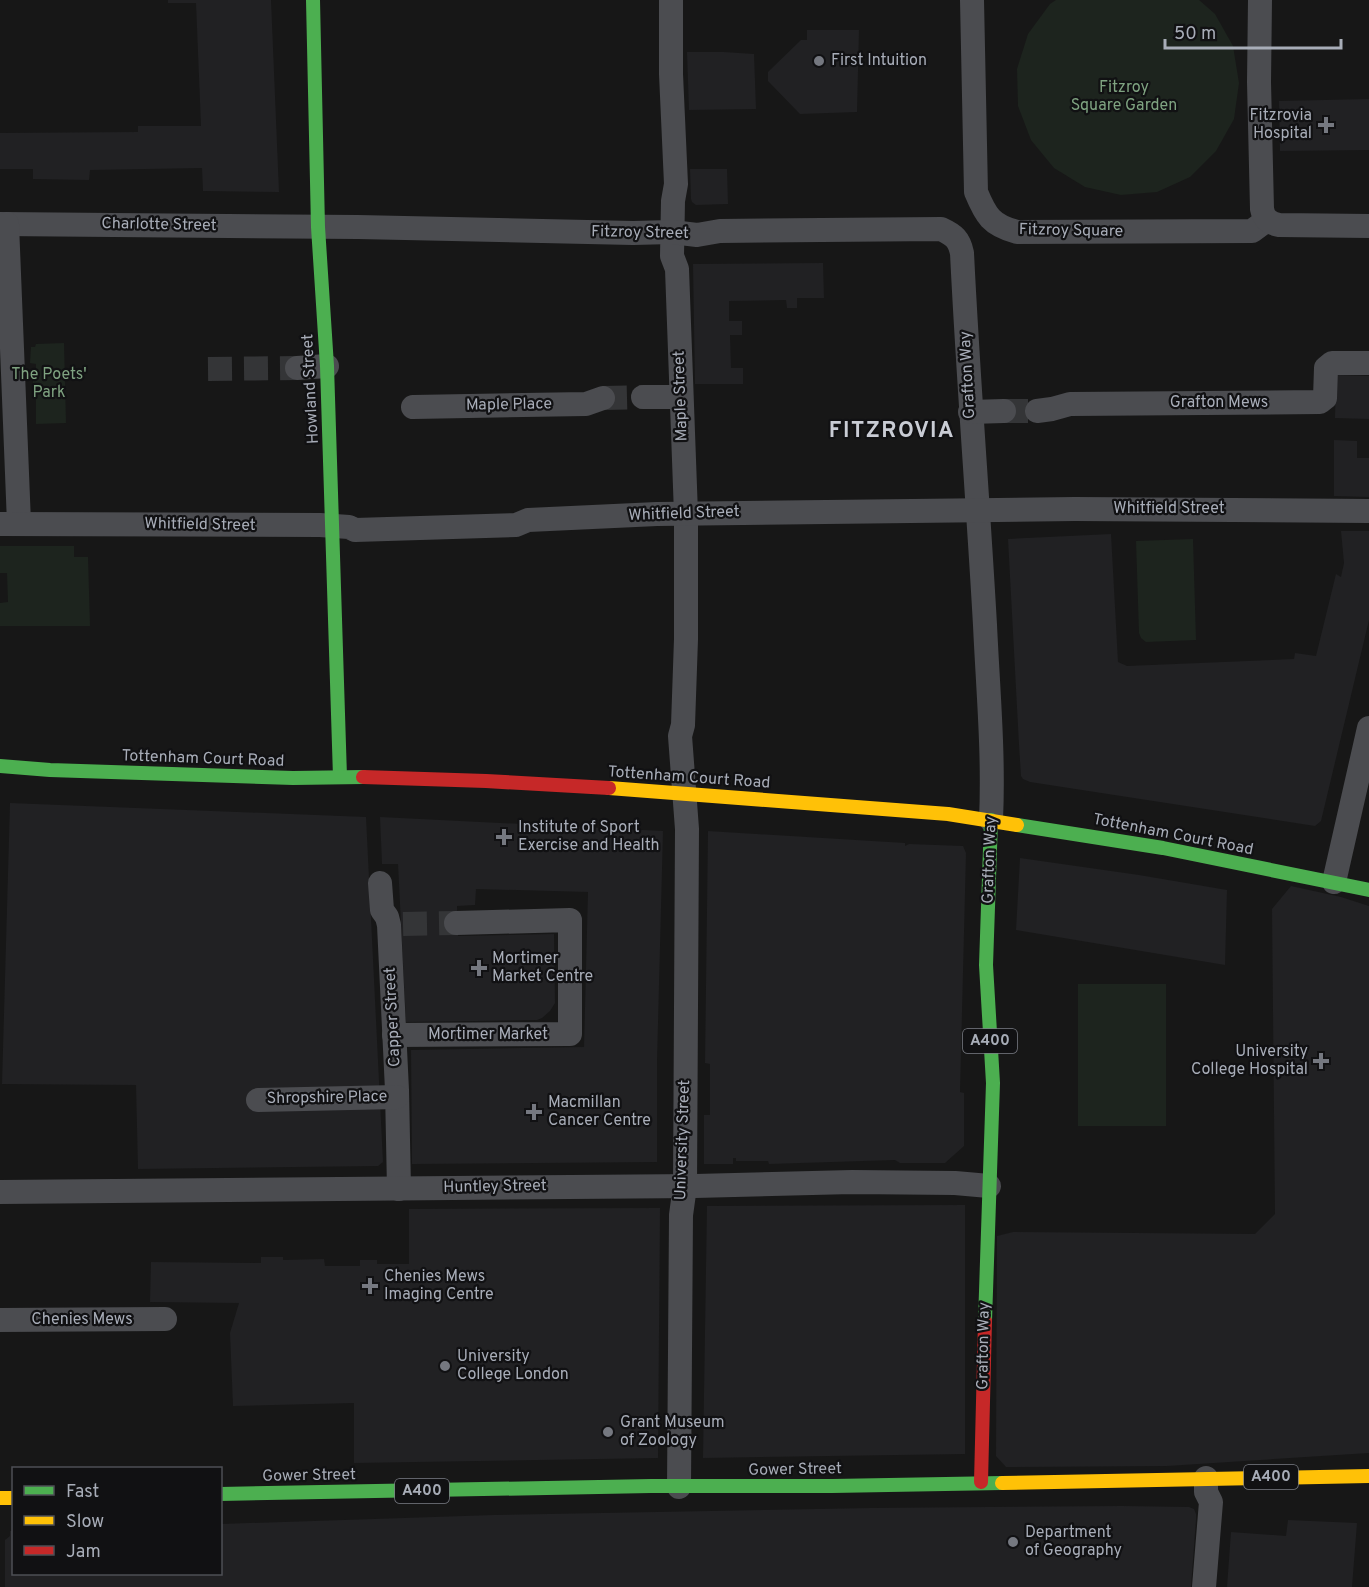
<svg xmlns="http://www.w3.org/2000/svg" width="1369" height="1587" font-family="Overpass,sans-serif">
<style>
.built{fill:#212123}
.green{fill:#1d241e}
.lines{fill:none;stroke-linecap:round;stroke-linejoin:round}
.street-tunnel{stroke:#343537;stroke-width:24;stroke-dasharray:24 12;stroke-linecap:butt}
.street{stroke:#4b4c50;stroke-width:24}
.fast{stroke:#4caf50;stroke-width:14}
.slow{stroke:#ffc107;stroke-width:14}
.jam{stroke:#c62828;stroke-width:14}
.poi-dot{fill:#757880;stroke:#111113;stroke-width:2}
.labels{text-anchor:middle;dominant-baseline:central;stroke-width:4.5;stroke-linejoin:round;paint-order:stroke}
.shield{fill:#111113;stroke:#7b7e86;stroke-width:1.5}
.shield-label{font-size:15px;font-weight:bold;fill:#a8adb8}
.poi-label{font-size:16px;fill:#a8adb8;stroke:#111113;text-anchor:start}
.park-label{font-size:16px;fill:#7fa381;stroke:#111113}
.street-label{font-size:16px;fill:#a8adb8;stroke:#111113}
.district-label{font-size:22px;font-weight:bold;letter-spacing:1.5px;fill:#c9ccd4;stroke:#111113}
</style>
<rect width="100%" height="100%" fill="#171717"/>
<g class="built">
<path d="M 168,0 L 271,0 L 279,192 L 203,191 L 202,168 L 90,170 L 89,180 L 33,179 L 33,169 L 0,169 L 0,133 L 138,132 L 138,126 L 201,126 L 196,3 L 168,3 Z"/>
<path d="M 807,30 L 859,30 L 857,112 L 800,114 L 768,81 L 768,72 L 801,40 L 807,40 Z"/>
<path d="M 687,52 L 724,52 L 754,54 L 756,109 L 689,110 Z"/>
<path d="M 1369,99 L 1369,150 L 1280,151 L 1279,101 Z"/>
<path d="M 690,169 L 727,169 L 728,204 L 696,205 L 692,202 L 691,199 Z"/>
<path d="M 823,263 L 824,298 L 797,298 L 797,308 L 787,308 L 786,300 L 729,301 L 729,321 L 742,321 L 742,335 L 730,335 L 731,368 L 743,368 L 743,384 L 695,384 L 693,264 Z"/>
<path d="M 1336,375 L 1369,376 L 1369,419 L 1335,418 Z"/>
<path d="M 1334,440 L 1357,441 L 1357,458 L 1369,458 L 1369,497 L 1334,496 Z"/>
<path d="M 1341,531 L 1369,531 L 1369,620 L 1321,821 L 1315,826 L 1030,782 L 1023,779 L 1021,776 L 1019,745 L 1008,539 L 1111,534 L 1118,662 L 1127,666 L 1294,659 L 1295,653 L 1316,656 L 1336,574 L 1341,577 L 1344,563 Z"/>
<path d="M 10,803 L 366,817 L 383,1162 L 378,1166 L 138,1169 L 136,1085 L 2,1084 Z"/>
<path d="M 380,817 L 663,831 L 657,1062 L 657,1162 L 412,1164 L 411,1050 L 584,1047 L 588,892 L 476,889 L 475,905 L 457,906 L 458,936 L 554,934 L 555,1003 L 550,1011 L 542,1018 L 537,1020 L 406,1022 L 398,864 L 382,864 Z"/>
<path d="M 708,831 L 905,843 L 905,846 L 909,844 L 963,846 L 966,853 L 960,1092 L 964,1093 L 964,1146 L 945,1163 L 900,1163 L 895,1160 L 769,1164 L 768,1161 L 736,1161 L 736,1158 L 733,1158 L 733,1164 L 704,1164 L 704,1115 L 710,1115 L 710,1064 L 705,1063 Z"/>
<path d="M 1020,858 L 1139,875 L 1227,890 L 1225,965 L 1016,930 Z"/>
<path d="M 1291,886 L 1341,897 L 1369,906 L 1369,1453 L 1167,1466 L 1006,1467 L 996,1456 L 997,1236 L 1013,1232 L 1255,1234 L 1275,1214 L 1272,909 Z"/>
<path d="M 965,1205 L 965,1454 L 703,1458 L 707,1206 Z"/>
<path d="M 660,1208 L 658,1458 L 354,1463 L 354,1403 L 233,1406 L 230,1333 L 239,1303 L 150,1302 L 151,1262 L 261,1263 L 261,1257 L 283,1257 L 283,1260 L 324,1259 L 325,1266 L 360,1266 L 360,1260 L 377,1260 L 377,1264 L 409,1264 L 409,1209 Z"/>
<path d="M 1122,1506 L 1189,1507 L 1194,1509 L 1196,1514 L 1196,1520 L 1191,1587 L 5,1587 L 5,1540 L 10,1536 L 10,1531 L 13,1531 L 14,1574 L 220,1574 L 221,1524 L 494,1515 L 872,1508 Z"/>
<path d="M 1288,1520 L 1357,1523 L 1352,1587 L 1227,1587 L 1231,1532 L 1286,1536 Z"/>
</g>
<g class="green">
<path d="M 1056,0 L 1199,0 L 1215,14 L 1233,46 L 1239,83 L 1234,119 L 1216,151 L 1190,177 L 1157,192 L 1121,195 L 1085,187 L 1054,168 L 1031,140 L 1018,106 L 1017,69 L 1028,34 L 1050,4 Z"/>
<path d="M 64,343 L 66,423 L 36,424 L 36,395 L 33,395 L 33,375 L 36,374 L 36,364 L 30,363 L 31,347 L 35,347 L 36,344 Z"/>
<path d="M 1193,539 L 1196,640 L 1146,642 L 1141,638 L 1139,633 L 1136,541 Z"/>
<path d="M 0,546 L 74,546 L 74,557 L 88,557 L 90,626 L 0,626 L 0,603 L 8,602 L 7,573 L 0,573 Z"/>
<rect x="1078" y="984" width="88" height="142"/>
</g>
<g class="lines">
<g class="street-tunnel">
<path d="M 208,369 L 297,368"/>
<path d="M 603,398 L 643,397"/>
<path d="M 1004,411 L 1037,411"/>
<path d="M 403,924 L 456,923"/>
</g>
<g class="street">
<path d="M 671,0 L 671,74 L 676,184 L 673,201 L 672,256 L 677,269 L 686,514 L 686,639 L 683,725 L 680,736 L 687,829 L 685,1186 L 681,1215 L 679,1487"/>
<path d="M 972,0 L 976,192 C 986,216 991,225 1017,232 L 1252,231 L 1267,220"/>
<path d="M 1260,0 L 1259,82 L 1262,209 C 1264,219 1269,223 1279,225 L 1369,226"/>
<path d="M 0,224 L 358,227 L 633,233 L 672,232 L 697,235 L 720,231 L 941,229 C 954,235 959,239 962,253 C 968,377 978,501 985,625 C 988,690 994,755 991,820"/>
<path d="M 7,224 L 19,523"/>
<path d="M 297,368 L 327,366"/>
<path d="M 643,397 L 681,397"/>
<path d="M 413,407 L 586,404 L 603,398"/>
<path d="M 1037,411 L 1052,409 L 1070,404 L 1320,402 L 1325,398 L 1326,368 L 1332,363 L 1369,363"/>
<path d="M 970,412 L 1004,411"/>
<path d="M 0,524 L 320,525 L 349,527 L 355,530 L 516,525 L 528,520 L 657,514 L 1075,509 L 1369,511"/>
<path d="M 1334,882 L 1369,728"/>
<path d="M 380,883 L 382,910 L 387,917 L 389,925 L 397,1090 L 399,1189"/>
<path d="M 394,1035 L 570,1034 L 570,920 L 456,923"/>
<path d="M 258,1100 L 397,1097"/>
<path d="M 0,1192 L 695,1186 L 852,1182 L 955,1183 L 989,1186"/>
<path d="M 0,1320 L 165,1319"/>
<path d="M 1204,1587 L 1211,1502 L 1206,1492 L 1206,1478"/>
</g>
<g class="fast">
<path d="M 313,0 L 318,227 L 327,366 L 340,777"/>
<path d="M 0,766 L 50,770 L 293,778 L 363,777"/>
<path d="M 1017,825 L 1163,848 L 1369,890"/>
<path d="M 985,1321 L 993,1083 L 986,965 L 991,820"/>
<path d="M 220,1494 L 651,1486 L 832,1486 L 1002,1483"/>
</g>
<g class="slow">
<path d="M 609,788 L 948,814 L 1017,825"/>
<path d="M 1002,1483 L 1369,1476"/>
<path d="M 0,1498 L 14,1498"/>
</g>
<g class="jam">
<path d="M 363,777 L 486,781 L 609,788"/>
<path d="M 981,1482 L 985,1321"/>
</g>
</g>
<g class="poi-dot">
<circle cx="819" cy="61" r="6"/>
<path d="M1323 116h6v6h6v6h-6v6h-6v-6h-6v-6h6z"/>
<path d="M501 828h6v6h6v6h-6v6h-6v-6h-6v-6h6z"/>
<path d="M476 959h6v6h6v6h-6v6h-6v-6h-6v-6h6z"/>
<path d="M1318 1052h6v6h6v6h-6v6h-6v-6h-6v-6h6z"/>
<path d="M531 1103h6v6h6v6h-6v6h-6v-6h-6v-6h6z"/>
<path d="M367 1277h6v6h6v6h-6v6h-6v-6h-6v-6h6z"/>
<circle cx="445" cy="1366" r="6"/>
<circle cx="608" cy="1432" r="6"/>
<circle cx="1013" cy="1542" r="6"/>
</g>
<g class="labels">
<g class="shield">
<rect x="963" y="1029" width="54" height="24" rx="4.5"/>
<rect x="1244" y="1465" width="54" height="24" rx="4.5"/>
<rect x="395" y="1479" width="54" height="24" rx="4.5"/>
</g>
<g class="shield-label">
<text x="990" y="1041">A400</text>
<text x="1271" y="1477">A400</text>
<text x="422" y="1491">A400</text>
</g>
<g class="poi-label">
<text x="831" y="61">First Intuition</text>
<text x="1312" y="116" text-anchor="end">Fitzrovia<tspan x="1312" dy="18">Hospital</tspan></text>
<text x="518" y="828">Institute of Sport<tspan x="518" dy="18">Exercise and Health</tspan></text>
<text x="492" y="959">Mortimer<tspan x="492" dy="18">Market Centre</tspan></text>
<text x="1308" y="1052" text-anchor="end">University<tspan x="1308" dy="18">College Hospital</tspan></text>
<text x="548" y="1103">Macmillan<tspan x="548" dy="18">Cancer Centre</tspan></text>
<text x="384" y="1277">Chenies Mews<tspan x="384" dy="18">Imaging Centre</tspan></text>
<text x="457" y="1357">University<tspan x="457" dy="18">College London</tspan></text>
<text x="620" y="1423">Grant Museum<tspan x="620" dy="18">of Zoology</tspan></text>
<text x="1025" y="1533">Department<tspan x="1025" dy="18">of Geography</tspan></text>
</g>
<g class="park-label">
<text x="1124" y="88">Fitzroy<tspan x="1124" dy="18">Square Garden</tspan></text>
<text x="49" y="375">The Poets'<tspan x="49" dy="18">Park</tspan></text>
</g>
<g class="street-label">
<text transform="translate(159 225) rotate(1)">Charlotte Street</text>
<text transform="translate(1071 231) rotate(1)">Fitzroy Square</text>
<text transform="translate(640 233) rotate(1)">Fitzroy Street</text>
<text transform="translate(968 375) rotate(-93)">Grafton Way</text>
<text transform="translate(311 389) rotate(-93)">Howland Street</text>
<text transform="translate(681 396) rotate(-92)">Maple Street</text>
<text x="1219" y="403">Grafton Mews</text>
<text transform="translate(509 405) rotate(-1)">Maple Place</text>
<text x="1169" y="509">Whitfield Street</text>
<text transform="translate(684 514) rotate(-2)">Whitfield Street</text>
<text transform="translate(200 525) rotate(1)">Whitfield Street</text>
<text transform="translate(203 759) rotate(2)">Tottenham Court Road</text>
<text transform="translate(689 778) rotate(4)">Tottenham Court Road</text>
<text transform="translate(1173 835) rotate(11)">Tottenham Court Road</text>
<text transform="translate(990 860) rotate(-88)">Grafton Way</text>
<text transform="translate(393 1017) rotate(-93)">Capper Street</text>
<text x="488" y="1035">Mortimer Market</text>
<text transform="translate(327 1098) rotate(-1)">Shropshire Place</text>
<text transform="translate(683 1140) rotate(-88)">University Street</text>
<text transform="translate(495 1187) rotate(-1)">Huntley Street</text>
<text x="82" y="1320">Chenies Mews</text>
<text transform="translate(984 1346) rotate(-89)">Grafton Way</text>
<text transform="translate(795 1470) rotate(-1)">Gower Street</text>
<text transform="translate(309 1476) rotate(-1)">Gower Street</text>
</g>
<g class="district-label">
<text x="892" y="431">FITZROVIA</text>
</g>
</g>
<rect x="12" y="1467" width="210" height="108" fill="#111113" stroke="#4d4f55" stroke-width="1.5"/>
<rect x="24" y="1486" width="30" height="9" fill="#4caf50" stroke="#4d4f55" stroke-width="1.5"/>
<text x="66" y="1497" font-size="18" fill="#a8adb8">Fast</text>
<rect x="24" y="1516" width="30" height="9" fill="#ffc107" stroke="#4d4f55" stroke-width="1.5"/>
<text x="66" y="1527" font-size="18" fill="#a8adb8">Slow</text>
<rect x="24" y="1546" width="30" height="9" fill="#c62828" stroke="#4d4f55" stroke-width="1.5"/>
<text x="66" y="1557" font-size="18" fill="#a8adb8">Jam</text>
<path d="M1165 39v9h176v-9" fill="none" stroke="#a8adb8" stroke-width="3"/>
<text x="1174" y="39" font-size="18" fill="#a8adb8" stroke="#111113" stroke-width="4.5" paint-order="stroke">50 m</text>
</svg>
